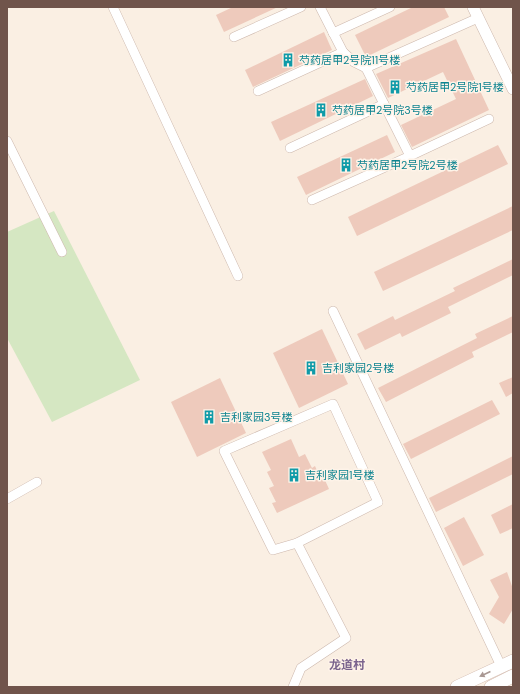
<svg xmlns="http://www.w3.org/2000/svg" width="520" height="694" font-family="'DM Sans','Noto Sans SC',sans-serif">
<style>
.green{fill:#d5e7c2}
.building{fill:#eecabc}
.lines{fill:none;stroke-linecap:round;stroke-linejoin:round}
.minor-casing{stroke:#cdb8ad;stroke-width:10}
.tertiary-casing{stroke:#cdb8ad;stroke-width:12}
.secondary-casing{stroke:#d0b7ab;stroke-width:14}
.minor{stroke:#fff;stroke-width:9}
.tertiary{stroke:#fff;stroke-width:11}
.secondary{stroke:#fff;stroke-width:13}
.oneway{fill:#a99893}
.labels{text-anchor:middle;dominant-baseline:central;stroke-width:3;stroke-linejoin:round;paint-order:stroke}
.culture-label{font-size:11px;fill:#0d838f;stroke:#fef3e8;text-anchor:start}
.neighbourhood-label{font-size:12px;font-weight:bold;fill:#7a638d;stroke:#fef3e8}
</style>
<rect width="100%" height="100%" fill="#faefe3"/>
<path class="green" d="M 54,211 L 140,380 L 52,422 L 7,338 L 7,232 Z"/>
<g class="building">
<path d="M 233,7 L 278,7 L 224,32 L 216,15 Z"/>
<path d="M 413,7 L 444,7 L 449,17 L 366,57 L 355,35 Z"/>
<path d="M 324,32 L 332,50 L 253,87 L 245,70 Z"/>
<path d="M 456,39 L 489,110 L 412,147 L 401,125 L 456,99 L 443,72 L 388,98 L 376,74 Z"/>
<path d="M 365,79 L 373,96 L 280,141 L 271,122 Z"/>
<path d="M 387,135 L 395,152 L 306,195 L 297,177 Z"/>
<path d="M 498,145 L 508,164 L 357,236 L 348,217 Z"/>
<path d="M 513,206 L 513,230 L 383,291 L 374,272 Z"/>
<path d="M 513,259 L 513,275 L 448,307 L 451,313 L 402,337 L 400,333 L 365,350 L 357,334 L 393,316 L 395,320 L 455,291 L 453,288 Z"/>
<path d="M 513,316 L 513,332 L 472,352 L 474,357 L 386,402 L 378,388 L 477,338 L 475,334 Z"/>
<path d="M 322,329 L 348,384 L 299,408 L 273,353 Z"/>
<path d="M 513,377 L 513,393 L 506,397 L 499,383 Z"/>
<path d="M 220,378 L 246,433 L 197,457 L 171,402 Z"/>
<path d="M 492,400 L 500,414 L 411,459 L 403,444 Z"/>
<path d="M 291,439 L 299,457 L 305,454 L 312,468 L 315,466 L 321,480 L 324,478 L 329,489 L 277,513 L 272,503 L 276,502 L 269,488 L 274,486 L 267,472 L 271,470 L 262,452 Z"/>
<path d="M 513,456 L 513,474 L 436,512 L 429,498 Z"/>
<path d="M 513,504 L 513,528 L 500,534 L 491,515 Z"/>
<path d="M 464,517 L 484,555 L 463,566 L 444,528 Z"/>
<path d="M 507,572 L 513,589 L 513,609 L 504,624 L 489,614 L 499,597 L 490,580 Z"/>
</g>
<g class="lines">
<g class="minor-casing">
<g id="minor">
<path d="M 113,7 L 238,276"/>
<path d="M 320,7 L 343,52 L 354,62 L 366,68"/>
<path d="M 478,18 L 366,68 L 410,156 L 489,119"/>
<path d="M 333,33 L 390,7"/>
<path d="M 234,37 L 301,7"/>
<path d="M 258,91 L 343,52"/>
<path d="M 7,141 L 62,252"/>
<path d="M 290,148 L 384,104"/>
<path d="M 312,200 L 410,156"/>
<path d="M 333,311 L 501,666"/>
<path d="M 333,404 L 378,502 L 297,543 L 273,550 L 224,451 Z"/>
<path d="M 7,499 L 37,482"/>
<path d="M 293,687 L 301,668 L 346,638 L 297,543"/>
</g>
</g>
<g class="tertiary-casing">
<path id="tertiary" d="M 473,7 L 513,89"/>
</g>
<g class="secondary-casing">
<g id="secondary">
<path d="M 457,687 L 513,661"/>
<path d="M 491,687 L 513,676"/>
</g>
</g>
<use href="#minor" class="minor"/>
<use href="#tertiary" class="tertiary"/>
<use href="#secondary" class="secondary"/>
</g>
<defs><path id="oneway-solid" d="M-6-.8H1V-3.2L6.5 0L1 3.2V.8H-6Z"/></defs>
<use class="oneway" href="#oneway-solid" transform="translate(485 674) rotate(155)"/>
<defs>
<g id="building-bare" transform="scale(1.08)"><path d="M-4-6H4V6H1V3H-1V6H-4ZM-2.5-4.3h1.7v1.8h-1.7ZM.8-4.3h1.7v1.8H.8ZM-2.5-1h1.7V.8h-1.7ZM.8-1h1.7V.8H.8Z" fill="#0f9aa8" stroke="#fef3e8" stroke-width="2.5" paint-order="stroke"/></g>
</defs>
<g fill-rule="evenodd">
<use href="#building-bare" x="288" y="60"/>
<use href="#building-bare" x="395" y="87"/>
<use href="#building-bare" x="321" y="110"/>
<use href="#building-bare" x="346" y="165"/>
<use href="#building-bare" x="311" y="368"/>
<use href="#building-bare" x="209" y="417"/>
<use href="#building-bare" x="294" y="475"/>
</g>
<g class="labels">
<g class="culture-label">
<text x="299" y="60">芍药居甲2号院11号楼</text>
<text x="406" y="87">芍药居甲2号院1号楼</text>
<text x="332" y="110">芍药居甲2号院3号楼</text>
<text x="357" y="165">芍药居甲2号院2号楼</text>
<text x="322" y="368">吉利家园2号楼</text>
<text x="220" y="417">吉利家园3号楼</text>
<text x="305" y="475">吉利家园1号楼</text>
</g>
<g class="neighbourhood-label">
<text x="347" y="665">龙道村</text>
</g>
</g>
<rect width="520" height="694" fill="none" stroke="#70544b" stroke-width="16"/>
</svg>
